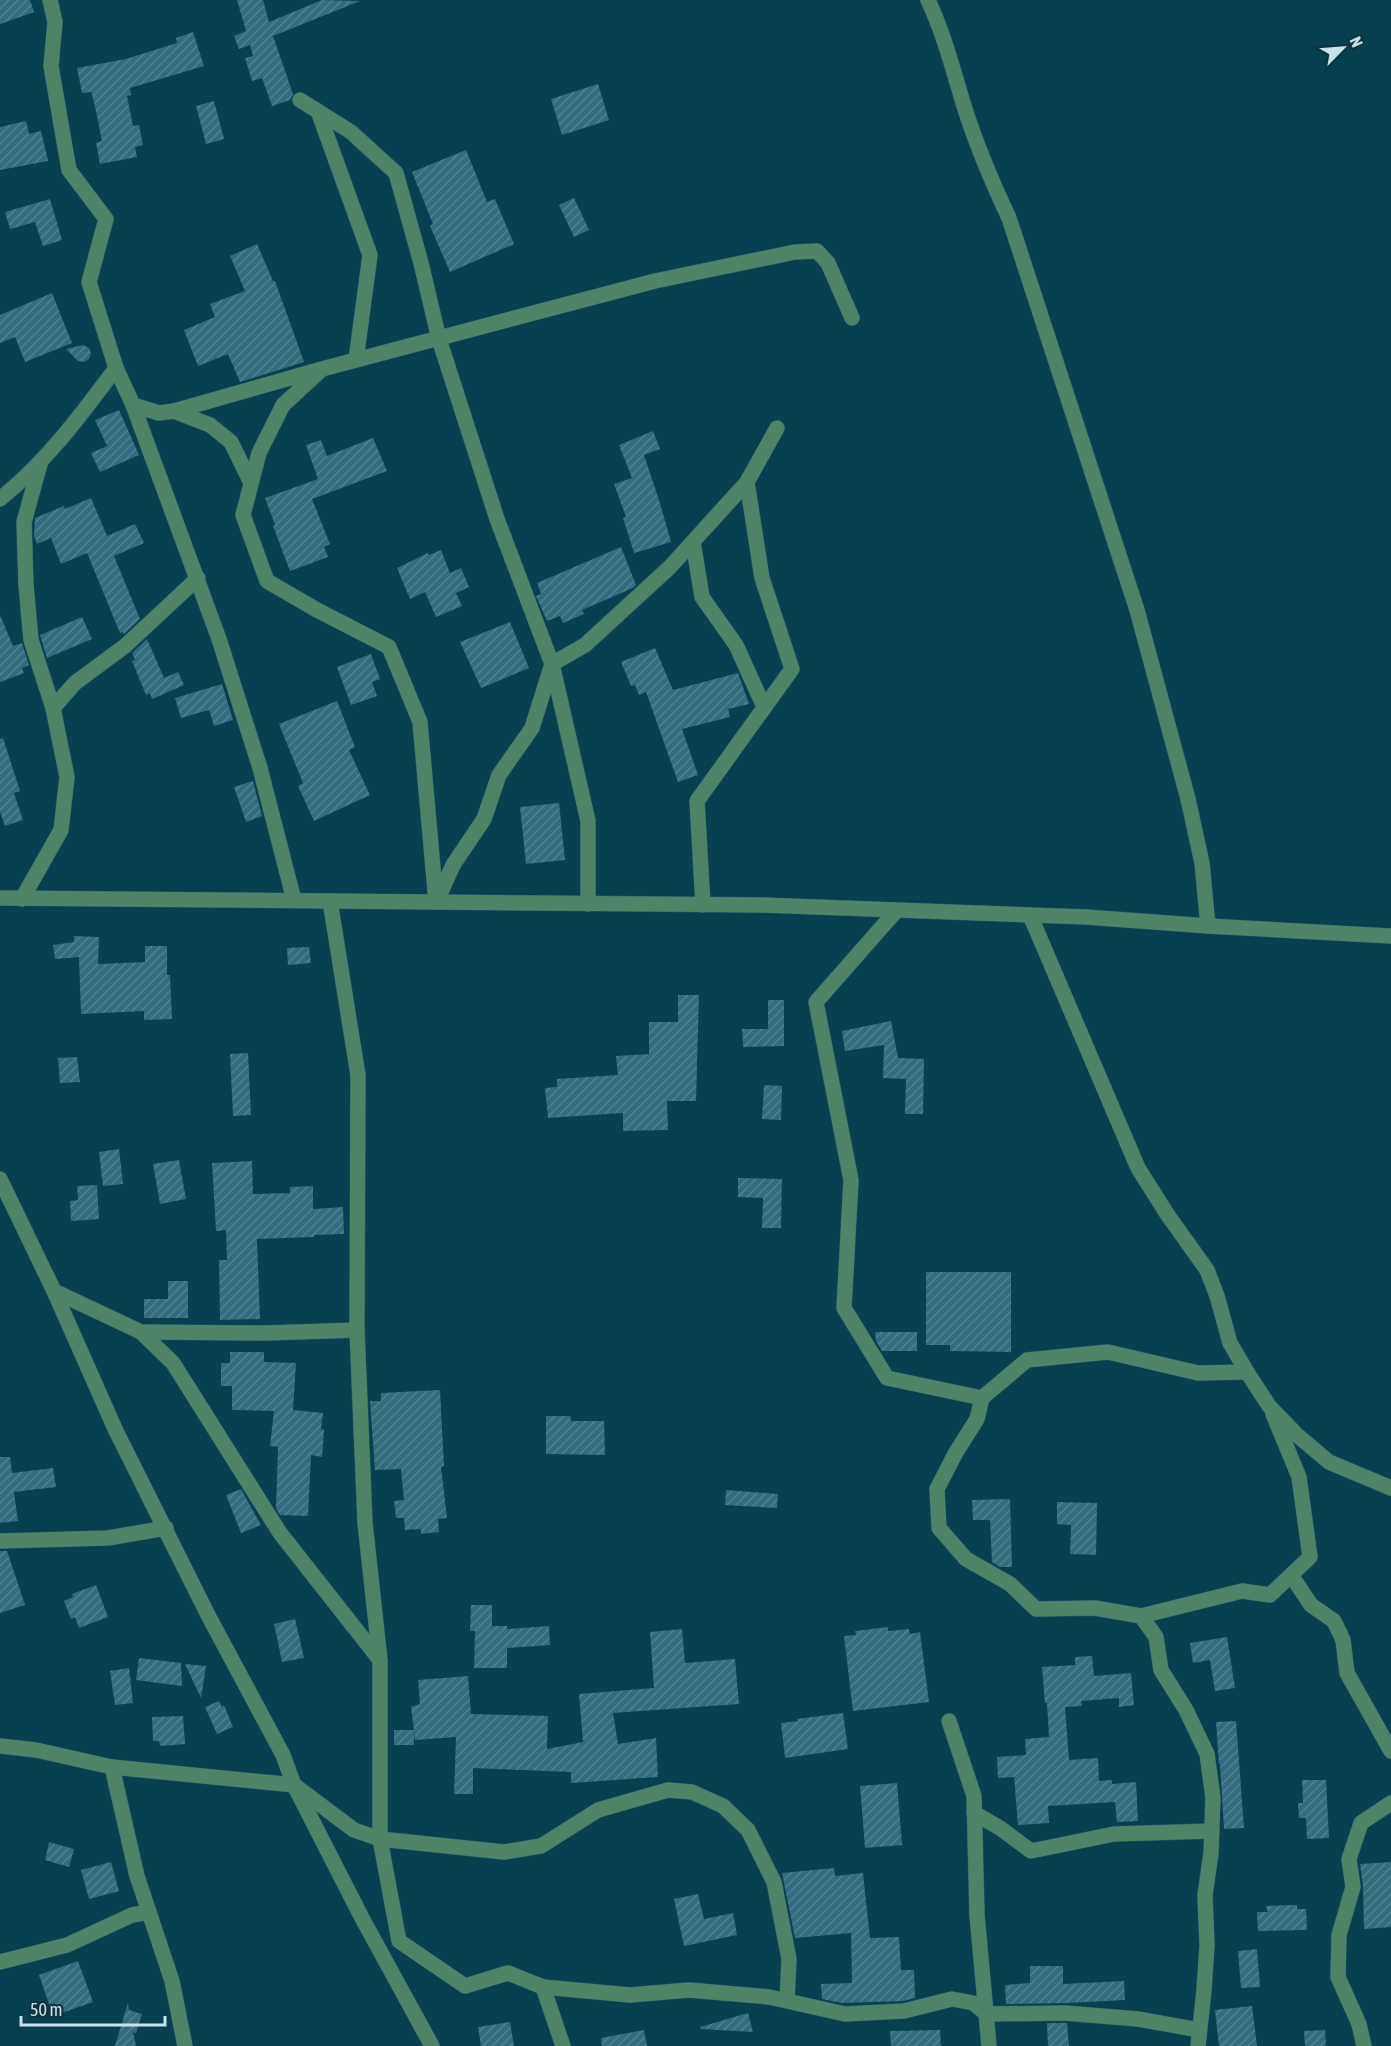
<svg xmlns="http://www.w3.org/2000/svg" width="1391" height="2046" font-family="'Asap Condensed',sans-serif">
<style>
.building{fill:url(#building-hatch)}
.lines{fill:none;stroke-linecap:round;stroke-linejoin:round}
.minor-casing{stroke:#2a5d6b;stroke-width:16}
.minor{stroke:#4d8467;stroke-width:15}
</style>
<defs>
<pattern id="building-hatch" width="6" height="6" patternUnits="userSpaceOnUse" patternTransform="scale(1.5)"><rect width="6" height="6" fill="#336c7d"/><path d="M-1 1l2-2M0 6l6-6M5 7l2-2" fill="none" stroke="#4f8190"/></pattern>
</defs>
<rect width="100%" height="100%" fill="#07404f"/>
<g class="building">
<path d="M 0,0 L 30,0 L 34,12 L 0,24 Z"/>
<path d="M 237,0 L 263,0 L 269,22 L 322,0 L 360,1 L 273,36 L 293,94 L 290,100 L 272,106 L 262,78 L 252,81 L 245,58 L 253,56 L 250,45 L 239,49 L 234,36 L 246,31 Z"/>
<path d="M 193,32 L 204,66 L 130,88 L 131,95 L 127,96 L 133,126 L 139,125 L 143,145 L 135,147 L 137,157 L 100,164 L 96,143 L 102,141 L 94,102 L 91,92 L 82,93 L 77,68 L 126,59 L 177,43 L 176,38 Z"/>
<path d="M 598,84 L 609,120 L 562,135 L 551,99 Z"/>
<path d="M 214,101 L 224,139 L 206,144 L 196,106 Z"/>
<path d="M 26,121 L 29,134 L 41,131 L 48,161 L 0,170 L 0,127 Z"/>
<path d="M 466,150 L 487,202 L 495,199 L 514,244 L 450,272 L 430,226 L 433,224 L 412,172 Z"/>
<path d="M 574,198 L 589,230 L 574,237 L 559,205 Z"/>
<path d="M 50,199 L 62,240 L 43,246 L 35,222 L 10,229 L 5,212 Z"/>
<path d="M 257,244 L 273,281 L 275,281 L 304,362 L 240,382 L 228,354 L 198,366 L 184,330 L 215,317 L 210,304 L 245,291 L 230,256 Z"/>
<path d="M 52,293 L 72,343 L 25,362 L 15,337 L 0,343 L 0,315 Z"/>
<path d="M 83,345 L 89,348 L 91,353 L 89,359 L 84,362 L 78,361 L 66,349 Z"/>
<path d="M 119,410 L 139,455 L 100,472 L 91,453 L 107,446 L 95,420 Z"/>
<path d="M 653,431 L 660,449 L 644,455 L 660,503 L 671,542 L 634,553 L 623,518 L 626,517 L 614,484 L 632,478 L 619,445 Z"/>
<path d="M 373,438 L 387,471 L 312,499 L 330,544 L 324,547 L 328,557 L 290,571 L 273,526 L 275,525 L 265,498 L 318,479 L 306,445 L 321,440 L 327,456 Z"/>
<path d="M 91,498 L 107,536 L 135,524 L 144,543 L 114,556 L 140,619 L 124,634 L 123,632 L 120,633 L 87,553 L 61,564 L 51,538 L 37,544 L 34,536 L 35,518 L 64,506 L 65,509 Z"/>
<path d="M 621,547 L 636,585 L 633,588 L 582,610 L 584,614 L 563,623 L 560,616 L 547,621 L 536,596 L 541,594 L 537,583 Z"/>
<path d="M 441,550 L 450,573 L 461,568 L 469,587 L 456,593 L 462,606 L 436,617 L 425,592 L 410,599 L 397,568 L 428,553 L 429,555 Z"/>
<path d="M 0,615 L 13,646 L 22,643 L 29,665 L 22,668 L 24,673 L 0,682 Z"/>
<path d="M 82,617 L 92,639 L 47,658 L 40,635 Z"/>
<path d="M 510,622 L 529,668 L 481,688 L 460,642 Z"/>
<path d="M 147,639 L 164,678 L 178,672 L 184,685 L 152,699 L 150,693 L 146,695 L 132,661 L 135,660 L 132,653 Z"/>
<path d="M 655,648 L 673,690 L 738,673 L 749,704 L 728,709 L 730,717 L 682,729 L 698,775 L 678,782 L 646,692 L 639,695 L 635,685 L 631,686 L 621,662 Z"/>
<path d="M 371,654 L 380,679 L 372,682 L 377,696 L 351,705 L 337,667 Z"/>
<path d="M 222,684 L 233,720 L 214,726 L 209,710 L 181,718 L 175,698 Z"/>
<path d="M 337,701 L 355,747 L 349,750 L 370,795 L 314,821 L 298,786 L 303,783 L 279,724 Z"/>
<path d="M 3,738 L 20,791 L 14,793 L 23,820 L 5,826 L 0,812 L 0,739 Z"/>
<path d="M 253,781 L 262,816 L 246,822 L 234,787 Z"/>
<path d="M 559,803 L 565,860 L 526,864 L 520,807 Z"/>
<path d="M 74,936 L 99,937 L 98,964 L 145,962 L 145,946 L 167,946 L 167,975 L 170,975 L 172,1019 L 144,1020 L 144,1011 L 81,1014 L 79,957 L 55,959 L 53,945 L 74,942 Z"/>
<path d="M 309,947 L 311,963 L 288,965 L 287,948 Z"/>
<path d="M 678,995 L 699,995 L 696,1101 L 667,1101 L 668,1130 L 623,1131 L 623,1113 L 548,1118 L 545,1088 L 557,1087 L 557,1079 L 618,1075 L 616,1056 L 649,1054 L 649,1022 L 678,1022 Z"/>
<path d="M 768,1000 L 784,1000 L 784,1046 L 743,1047 L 742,1029 L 768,1029 Z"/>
<path d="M 891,1021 L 898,1058 L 924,1059 L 923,1114 L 905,1114 L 906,1079 L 883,1078 L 884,1045 L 845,1051 L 842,1031 Z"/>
<path d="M 248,1053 L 251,1115 L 233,1116 L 230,1054 Z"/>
<path d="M 77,1057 L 80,1082 L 60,1083 L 58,1058 Z"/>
<path d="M 764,1085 L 782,1086 L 781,1120 L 762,1119 Z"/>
<path d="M 119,1149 L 123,1184 L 103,1186 L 99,1152 Z"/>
<path d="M 179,1160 L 186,1199 L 160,1204 L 153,1164 Z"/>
<path d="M 252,1161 L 253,1194 L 290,1193 L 290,1187 L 313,1186 L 313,1209 L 343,1207 L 344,1234 L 314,1235 L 314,1237 L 257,1239 L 260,1319 L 220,1320 L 219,1260 L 227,1260 L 226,1230 L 216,1231 L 212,1163 Z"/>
<path d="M 738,1178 L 782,1179 L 781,1228 L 762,1228 L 763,1198 L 738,1197 Z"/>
<path d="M 97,1185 L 99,1219 L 71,1221 L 70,1201 L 78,1200 L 77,1186 Z"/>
<path d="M 926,1272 L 1011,1272 L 1011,1352 L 950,1351 L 950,1345 L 926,1345 Z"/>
<path d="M 168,1281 L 188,1281 L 188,1318 L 144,1318 L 144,1299 L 168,1299 Z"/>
<path d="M 875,1332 L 917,1332 L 917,1351 L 882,1351 L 876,1341 Z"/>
<path d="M 230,1352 L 264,1352 L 264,1362 L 296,1363 L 293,1410 L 323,1413 L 321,1429 L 324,1430 L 322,1457 L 311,1455 L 308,1516 L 280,1515 L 276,1508 L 278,1447 L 270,1446 L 274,1411 L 232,1410 L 232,1386 L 221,1386 L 221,1363 L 230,1363 Z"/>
<path d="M 440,1390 L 444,1466 L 441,1467 L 447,1518 L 438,1519 L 439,1532 L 421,1534 L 421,1529 L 405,1530 L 404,1518 L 396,1518 L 394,1501 L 404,1500 L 401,1469 L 375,1470 L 370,1401 L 381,1401 L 381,1393 Z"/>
<path d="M 546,1416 L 570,1416 L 571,1421 L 604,1421 L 605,1455 L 546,1454 Z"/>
<path d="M 0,1457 L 10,1457 L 12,1473 L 53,1468 L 56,1487 L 14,1492 L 18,1521 L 0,1523 Z"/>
<path d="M 241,1489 L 261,1525 L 241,1533 L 226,1495 Z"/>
<path d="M 726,1490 L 778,1494 L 777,1508 L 725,1505 Z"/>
<path d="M 1010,1499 L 1012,1567 L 1000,1567 L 992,1562 L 990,1520 L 973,1520 L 972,1500 Z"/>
<path d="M 1057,1502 L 1097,1503 L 1096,1555 L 1070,1554 L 1071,1525 L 1057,1524 Z"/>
<path d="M 0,1551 L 7,1551 L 25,1605 L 0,1613 Z"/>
<path d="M 96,1585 L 108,1617 L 79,1628 L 75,1617 L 71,1619 L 64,1601 L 73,1597 L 72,1594 Z"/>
<path d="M 471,1605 L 492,1605 L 492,1626 L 507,1626 L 507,1629 L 549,1626 L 550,1645 L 507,1648 L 507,1668 L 474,1668 L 475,1631 L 470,1631 Z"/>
<path d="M 295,1619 L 304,1658 L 282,1662 L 274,1624 Z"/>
<path d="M 888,1627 L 888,1631 L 909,1629 L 910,1634 L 920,1632 L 929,1702 L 853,1711 L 844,1636 L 856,1635 L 855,1631 Z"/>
<path d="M 682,1629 L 685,1663 L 735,1659 L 739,1704 L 613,1713 L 618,1744 L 656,1738 L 658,1777 L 571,1783 L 571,1772 L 473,1768 L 473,1794 L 454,1794 L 456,1737 L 415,1740 L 414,1731 L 414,1745 L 394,1745 L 394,1730 L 414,1730 L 411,1707 L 420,1704 L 418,1680 L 468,1676 L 471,1714 L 548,1716 L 547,1749 L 583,1742 L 579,1694 L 654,1688 L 650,1632 Z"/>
<path d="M 1227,1637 L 1235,1688 L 1215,1691 L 1210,1660 L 1193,1663 L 1190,1643 Z"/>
<path d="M 1092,1656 L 1094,1676 L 1131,1673 L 1134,1705 L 1119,1707 L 1119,1698 L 1081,1701 L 1082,1706 L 1065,1707 L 1069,1760 L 1098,1758 L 1099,1781 L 1112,1780 L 1112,1784 L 1136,1782 L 1138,1821 L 1117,1822 L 1115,1802 L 1048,1806 L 1049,1823 L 1018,1825 L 1014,1777 L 998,1778 L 997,1757 L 1026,1755 L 1025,1739 L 1049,1737 L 1047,1703 L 1045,1703 L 1042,1667 L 1075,1665 L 1075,1657 Z"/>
<path d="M 139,1658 L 181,1663 L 182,1686 L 136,1680 Z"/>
<path d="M 185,1664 L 206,1666 L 201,1698 Z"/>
<path d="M 129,1668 L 133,1703 L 115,1705 L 110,1671 Z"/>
<path d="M 219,1701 L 222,1707 L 224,1705 L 233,1727 L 217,1734 L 205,1707 Z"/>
<path d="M 843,1713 L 848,1749 L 785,1758 L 781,1723 L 798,1721 L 797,1719 Z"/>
<path d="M 183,1716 L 185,1744 L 160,1746 L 159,1741 L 153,1741 L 152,1717 Z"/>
<path d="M 1236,1721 L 1244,1828 L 1224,1829 L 1220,1764 L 1219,1764 L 1216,1722 Z"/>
<path d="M 1302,1780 L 1326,1780 L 1329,1838 L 1307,1839 L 1306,1818 L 1299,1818 L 1298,1803 L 1303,1803 Z"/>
<path d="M 897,1783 L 902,1845 L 865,1848 L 860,1786 Z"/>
<path d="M 49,1842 L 74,1849 L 69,1867 L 45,1860 Z"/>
<path d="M 111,1862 L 119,1891 L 89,1899 L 81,1870 Z"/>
<path d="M 1391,1862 L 1391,1927 L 1364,1929 L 1363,1886 L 1360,1864 Z"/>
<path d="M 834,1868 L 835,1876 L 863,1873 L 870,1938 L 899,1937 L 901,1970 L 914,1970 L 915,1998 L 903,2001 L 842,2003 L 822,1999 L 821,1984 L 852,1983 L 851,1933 L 795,1938 L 782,1873 Z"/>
<path d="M 698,1894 L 704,1919 L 733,1913 L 737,1935 L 684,1946 L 674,1899 Z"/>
<path d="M 1297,1905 L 1297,1909 L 1306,1909 L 1307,1930 L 1258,1931 L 1257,1912 L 1268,1912 L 1266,1906 Z"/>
<path d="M 1257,1949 L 1260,1987 L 1241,1988 L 1238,1951 Z"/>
<path d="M 78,1961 L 93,2002 L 53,2016 L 39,1975 Z"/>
<path d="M 1030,1966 L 1063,1966 L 1063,1984 L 1124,1981 L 1125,2000 L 1068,2003 L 1006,2004 L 1005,1985 L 1030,1983 Z"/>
<path d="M 128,2003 L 129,2010 L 142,2014 L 136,2033 L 133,2032 L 136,2046 L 115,2046 Z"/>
<path d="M 1252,2006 L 1257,2046 L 1219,2046 L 1215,2010 Z"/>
<path d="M 748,2013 L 753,2032 L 701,2029 L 700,2027 Z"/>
<path d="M 510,2022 L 514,2046 L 481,2046 L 478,2027 Z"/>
<path d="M 1047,2023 L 1067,2023 L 1069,2046 L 1048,2046 Z"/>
<path d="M 644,2030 L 647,2046 L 602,2046 L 601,2038 Z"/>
<path d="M 940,2030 L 941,2046 L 891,2046 L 890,2031 Z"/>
<path d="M 1325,2030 L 1326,2046 L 1305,2046 L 1304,2031 Z"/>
</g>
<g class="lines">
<g class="minor-casing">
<g id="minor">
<path d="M 50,0 L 55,22 L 51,66 L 69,170 L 106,219 L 89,282 L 116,368 L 133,405 L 219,639 L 260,768 L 294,900"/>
<path d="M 928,0 C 944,34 953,70 964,106 C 976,144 992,182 1009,218 L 1137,610 L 1188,799 L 1202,863 L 1208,926"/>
<path d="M 300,100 L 351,132 L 396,173 L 421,263 L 439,339 L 497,519 L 552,664 L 588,821 L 588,904"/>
<path d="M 318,111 L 370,255 L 356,360"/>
<path d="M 320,371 L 283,405 L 259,453 L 243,515 L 267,581 L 317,610 L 389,647 L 420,722 L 436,902"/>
<path d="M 133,405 L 159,413 L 174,411 L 322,369 L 655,281 L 795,252 L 817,251 L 828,263 L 852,318"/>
<path d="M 174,411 L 210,425 L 231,442 L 251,483"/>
<path d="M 0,499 C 47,461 81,415 116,368"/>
<path d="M 693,542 L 702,597 L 736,645 L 764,707"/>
<path d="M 53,708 L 75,683 L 125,646 L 198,578"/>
<path d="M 0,898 L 763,905 L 1086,917 L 1208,926 L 1391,936"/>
<path d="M 22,899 L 61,830 L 67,777 L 53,708 L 31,640 L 26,585 L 24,522 L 40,464"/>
<path d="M 330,901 L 358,1075 L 357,1330 L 365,1523 L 380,1660 L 380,1839 L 399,1941 L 465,1986 L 508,1973 L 543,1987 L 563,2046"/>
<path d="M 437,901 L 453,865 L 484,819 L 499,775 L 532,728 L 552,664 L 585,645 L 670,567 L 747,482"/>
<path d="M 703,905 L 697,801 L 792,669 L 762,578 L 747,482 L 777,428"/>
<path d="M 896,911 L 816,1002 L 851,1180 L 844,1308 L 887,1378 L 982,1398 L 977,1419 L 955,1454 L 937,1489 L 939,1528 L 966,1559 L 1010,1584 L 1036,1609 L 1095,1608 L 1141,1616 L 1156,1637 L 1161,1670 L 1186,1710 L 1207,1754 L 1213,1798 L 1211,1853 L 1205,1895 L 1207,1946 L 1204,1990 L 1198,2046"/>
<path d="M 1030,915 L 1138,1168 L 1167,1214 L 1207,1270 L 1217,1296 L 1230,1343 L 1247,1372 L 1269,1406 L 1297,1435 L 1329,1462 L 1391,1488"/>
<path d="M 0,1179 L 54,1291 L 116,1431 L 209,1617 L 283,1755 L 294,1785 L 362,1918 L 432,2046"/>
<path d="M 54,1291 L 141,1332 L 173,1363 L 280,1533 L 380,1660"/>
<path d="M 141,1332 L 266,1333 L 357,1330"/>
<path d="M 982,1398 L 1027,1360 L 1108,1352 L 1198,1373 L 1247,1372"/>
<path d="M 0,1541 L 108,1538 L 166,1528"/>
<path d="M 1291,1575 L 1311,1605 L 1334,1621 L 1343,1640 L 1347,1673 L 1391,1751"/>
<path d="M 1141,1616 L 1242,1591 L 1270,1595 L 1310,1557 L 1299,1477 L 1273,1414"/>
<path d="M 949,1721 L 974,1796 L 977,1915 L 989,2046"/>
<path d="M 0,1746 L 36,1750 L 112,1767 L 294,1785 L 354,1830 L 380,1839 L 504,1852 L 541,1846 L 598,1810 L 668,1790 L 692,1792 L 723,1806 L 748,1830 L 774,1882 L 789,1959 L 787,2000"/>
<path d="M 112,1767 L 137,1876 L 172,1981 L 185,2046"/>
<path d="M 974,1813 L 1000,1828 L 1031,1851 L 1114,1834 L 1212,1831"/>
<path d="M 0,1962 L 67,1945 L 132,1915 L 149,1912"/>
<path d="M 543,1987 L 630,1995 L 689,1990 L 769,1997 L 845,2014 L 904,2011 L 952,1999 L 973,2003 L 987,2014 L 1065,2013 L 1138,2019 L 1199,2030"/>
<path d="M 1364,2046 L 1359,2024 L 1338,1977 L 1339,1935 L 1353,1887 L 1349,1859 L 1361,1823 L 1391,1803"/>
</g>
</g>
<use href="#minor" class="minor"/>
</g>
<g transform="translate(1343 48) rotate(65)" stroke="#0d3540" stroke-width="4.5" paint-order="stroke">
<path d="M0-4.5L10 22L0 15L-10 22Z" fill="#c8e2ea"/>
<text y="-9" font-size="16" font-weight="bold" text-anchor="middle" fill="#c8e2ea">N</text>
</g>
<path d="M21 2016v9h144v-9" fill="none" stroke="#c8e2ea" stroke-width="3"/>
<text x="30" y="2016" font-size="18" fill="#c8e2ea" stroke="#0d3540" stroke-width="4.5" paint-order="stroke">50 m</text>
</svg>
